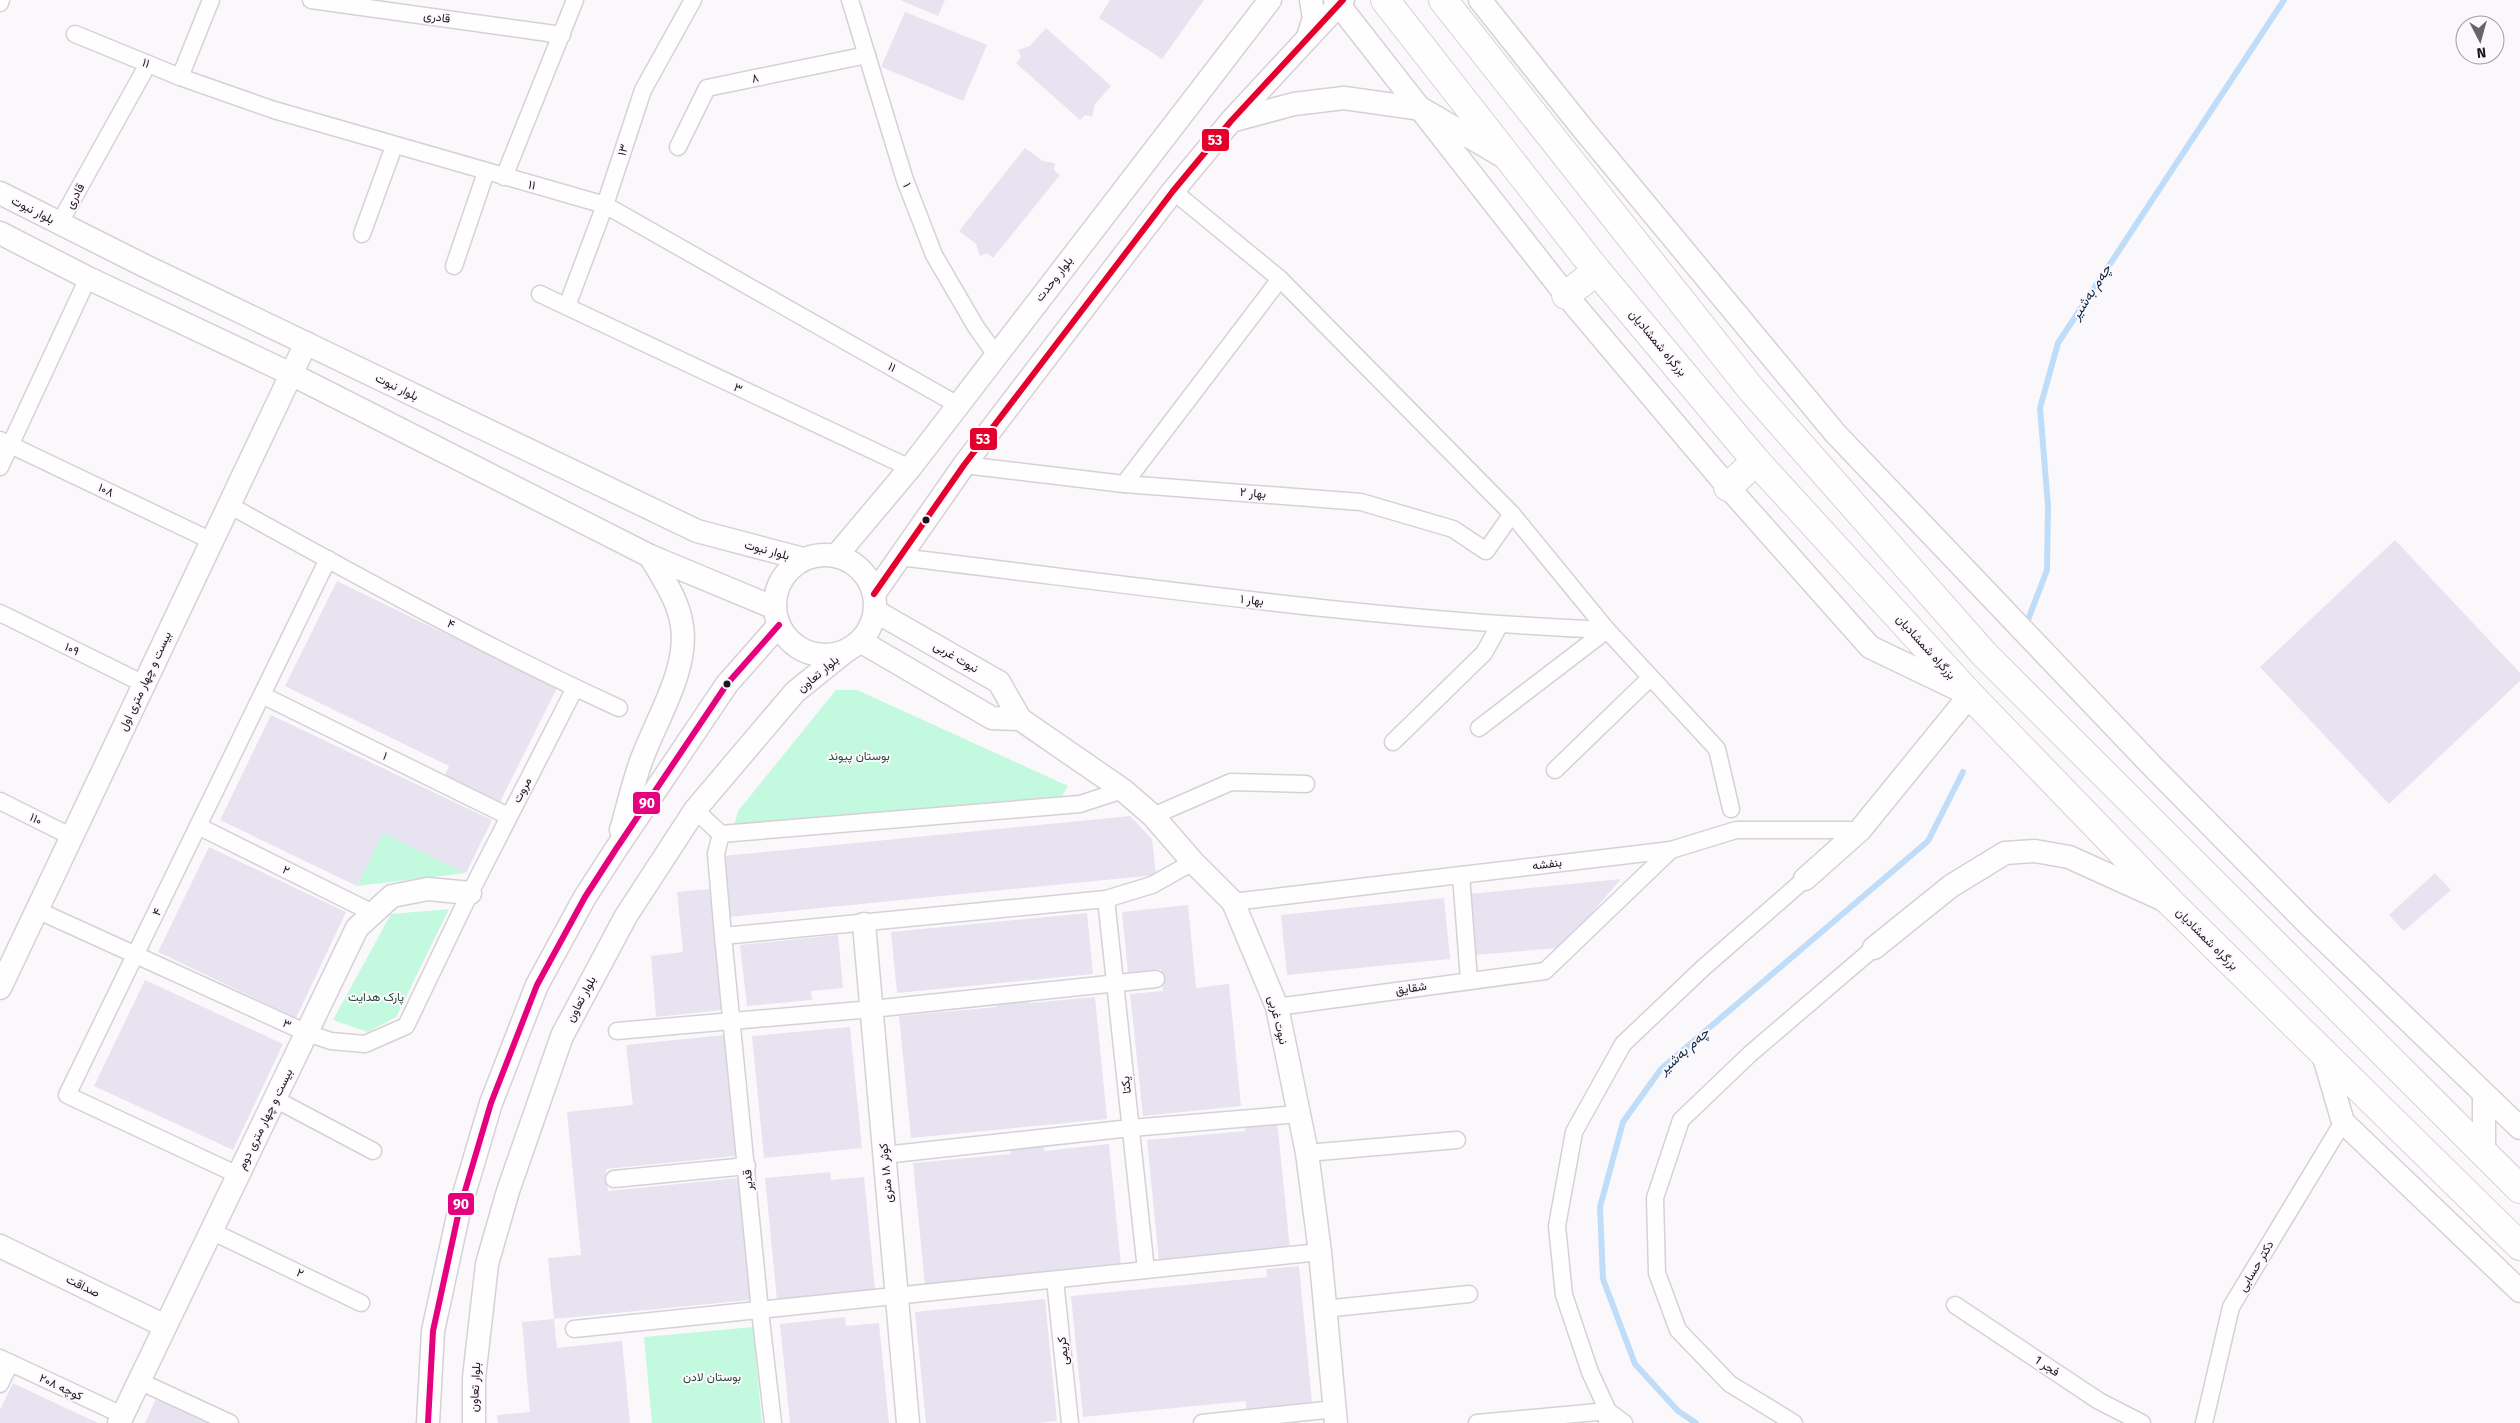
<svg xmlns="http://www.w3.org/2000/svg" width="2520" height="1423" font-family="'Fira Sans',Vazirmatn,sans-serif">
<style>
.green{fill:#c3f9df}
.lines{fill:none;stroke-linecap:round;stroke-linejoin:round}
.stream{stroke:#bfddf9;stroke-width:6}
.building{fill:#e8e3f1}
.street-casing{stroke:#d7d0d7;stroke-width:19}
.secondary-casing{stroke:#d7d0d7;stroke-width:25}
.highway-casing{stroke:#d7d0d7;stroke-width:30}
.street{stroke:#fefefe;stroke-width:16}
.secondary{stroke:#fefefe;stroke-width:22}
.highway{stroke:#fefefe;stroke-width:28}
.bus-1-casing{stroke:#fcf7fc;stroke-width:10}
.bus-2-casing{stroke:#fcf7fc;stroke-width:10}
.bus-1{stroke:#e4002b;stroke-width:6}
.bus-2{stroke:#e5007d;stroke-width:6}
.bus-dot{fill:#1c131c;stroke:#fcf7fc;stroke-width:2}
.labels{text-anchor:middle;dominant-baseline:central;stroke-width:4;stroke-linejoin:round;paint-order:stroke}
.street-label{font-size:12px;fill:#1c131c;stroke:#fcf7fc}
.park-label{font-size:12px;fill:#214c37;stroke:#fcf7fc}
.water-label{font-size:14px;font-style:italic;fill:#0b2b44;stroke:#fcf7fc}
.line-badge{stroke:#fcf7fc;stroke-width:2}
.badge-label{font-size:14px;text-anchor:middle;font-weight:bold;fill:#fff}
</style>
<rect width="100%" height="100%" fill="#fbf8fb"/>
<g class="green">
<path d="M 836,690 L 857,690 L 1068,786 L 1062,796 L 734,826 L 738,811 Z"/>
<path d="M 383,833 L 466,873 L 357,886 Z"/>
<path d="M 449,909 L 396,1017 L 368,1032 L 333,1020 L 391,914 Z"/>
<path d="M 753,1327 L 762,1423 L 652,1423 L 644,1337 Z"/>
</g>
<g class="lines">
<g class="stream">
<path d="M 2026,625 L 2047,570 L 2048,506 L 2040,408 L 2058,343 L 2284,0"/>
<path d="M 1696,1423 L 1678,1411 L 1635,1364 L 1603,1279 L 1600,1207 L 1623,1122 L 1661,1069 L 1928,841 L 1963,772"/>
</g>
</g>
<g class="building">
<path d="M 900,0 L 945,0 L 938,16 Z"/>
<path d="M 1110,0 L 1204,0 L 1162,59 L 1099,18 Z"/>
<path d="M 905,12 L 987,45 L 963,101 L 881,67 Z"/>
<path d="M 1046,28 L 1111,86 L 1095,104 L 1092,117 L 1085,115 L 1080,120 L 1016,63 L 1021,57 L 1018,50 L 1030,46 Z"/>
<path d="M 1025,148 L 1043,161 L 1055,163 L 1054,170 L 1060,175 L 993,258 L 987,253 L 980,256 L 976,244 L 959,231 Z"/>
<path d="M 2395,540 L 2520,673 L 2520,681 L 2389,804 L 2260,667 Z"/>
<path d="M 337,581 L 557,688 L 500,802 L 445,775 L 449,766 L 285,686 Z"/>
<path d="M 271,715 L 492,820 L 466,873 L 383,833 L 357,886 L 220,820 Z"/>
<path d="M 1130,816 L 1152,839 L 1156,875 L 729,917 L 723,856 Z"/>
<path d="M 209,847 L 346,912 L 296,1018 L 158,952 Z"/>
<path d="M 2435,873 L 2451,890 L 2404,931 L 2389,915 Z"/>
<path d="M 1621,879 L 1571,937 L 1557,948 L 1475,955 L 1469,894 Z"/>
<path d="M 710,889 L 722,1010 L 656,1017 L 651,956 L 683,952 L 677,892 Z"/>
<path d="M 1444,898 L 1450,959 L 1287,975 L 1281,915 Z"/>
<path d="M 1188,905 L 1196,988 L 1229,984 L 1241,1106 L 1143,1116 L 1130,994 L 1163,991 L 1161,969 L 1128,973 L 1122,912 Z"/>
<path d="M 1087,913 L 1093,974 L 897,993 L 891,932 Z"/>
<path d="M 838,935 L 843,988 L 811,991 L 812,1000 L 747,1006 L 740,945 Z"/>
<path d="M 145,980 L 283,1044 L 233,1150 L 94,1086 Z"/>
<path d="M 1029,996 L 1030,1003 L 1095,997 L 1107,1119 L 911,1138 L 899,1016 L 997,1007 L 996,999 Z"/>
<path d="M 850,1027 L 862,1148 L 764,1158 L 752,1036 Z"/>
<path d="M 724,1035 L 736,1156 L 606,1169 L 608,1191 L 738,1178 L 750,1300 L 554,1319 L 548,1258 L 581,1255 L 567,1112 L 633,1105 L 626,1045 Z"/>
<path d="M 1277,1120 L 1290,1249 L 1159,1262 L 1147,1140 L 1245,1131 L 1244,1123 Z"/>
<path d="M 1043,1142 L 1044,1151 L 1109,1144 L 1121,1266 L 925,1285 L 913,1163 L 1011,1154 L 1010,1146 Z"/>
<path d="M 830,1172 L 831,1180 L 864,1177 L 875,1290 L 777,1300 L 765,1178 Z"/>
<path d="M 1299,1266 L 1312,1403 L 1246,1409 L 1246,1401 L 1083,1417 L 1071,1296 L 1267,1277 L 1266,1269 Z"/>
<path d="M 1045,1299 L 1057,1421 L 1037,1423 L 926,1423 L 915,1312 Z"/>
<path d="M 845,1317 L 846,1326 L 879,1323 L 889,1423 L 790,1423 L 780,1324 Z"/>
<path d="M 554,1319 L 557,1348 L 622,1341 L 630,1423 L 498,1423 L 497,1415 L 530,1412 L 522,1322 Z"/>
<path d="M 13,1383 L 72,1411 L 98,1423 L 0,1423 L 0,1410 Z"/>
<path d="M 156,1399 L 187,1413 L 210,1423 L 145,1423 Z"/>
</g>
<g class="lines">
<g class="street-casing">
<g id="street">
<path d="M 311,0 L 562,35"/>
<path d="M 850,0 L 905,180 L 934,255 L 976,327 L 996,355"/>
<path d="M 0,3 L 1,0"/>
<path d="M 75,34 L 180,77 L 274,110 L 605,205 L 958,405"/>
<path d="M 180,77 L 211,0"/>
<path d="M 678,147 L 707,88 L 867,55"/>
<path d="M 504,177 L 575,0"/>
<path d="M 1173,191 L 1280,279 L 1512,514 L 1607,630 L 1717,749 L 1731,809"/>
<path d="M 59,224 L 148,64"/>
<path d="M 362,234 L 394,146"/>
<path d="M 454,266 L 486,172"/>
<path d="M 540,294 L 910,468"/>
<path d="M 567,306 L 605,205 L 643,90 L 693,0"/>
<path d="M 0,440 L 212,541"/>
<path d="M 964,465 L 1124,484 L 1361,502 L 1453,529 L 1486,551 L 1512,514"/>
<path d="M 0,467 L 88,278"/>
<path d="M 1124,484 L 1280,279"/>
<path d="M 229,505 C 357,576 486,647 619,708"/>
<path d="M 899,557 C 1134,585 1370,620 1607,630"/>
<path d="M 0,613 L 144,684"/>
<path d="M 262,695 L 508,816"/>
<path d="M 1479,728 L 1607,630"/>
<path d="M 1393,742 L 1484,653 L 1499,626"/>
<path d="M 1555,770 L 1650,678"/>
<path d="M 0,801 L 72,837"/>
<path d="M 695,810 L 721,834 L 1080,804 L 1123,790"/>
<path d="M 1153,816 L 1231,782 L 1306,784"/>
<path d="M 198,826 L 373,913"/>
<path d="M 721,834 L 716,854 L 723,936 L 760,1311 L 773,1423"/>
<path d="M 1461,875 L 1469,980"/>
<path d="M 1106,899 L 1146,1270"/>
<path d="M 1233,902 L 1671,850 L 1736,830 L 1860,830"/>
<path d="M 37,910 L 307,1033 L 331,1041 L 365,1044 L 406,1026 L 470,893 L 575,688"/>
<path d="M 723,936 L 1106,899 L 1152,885 L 1193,862"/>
<path d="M 1277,1007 L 1545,971 L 1671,850"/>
<path d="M 617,1031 L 872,1009 L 1156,979"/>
<path d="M 275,1099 L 373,1151"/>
<path d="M 1307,1153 L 1457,1140"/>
<path d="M 884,1155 L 1131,1128 L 1298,1114"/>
<path d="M 238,1175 L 67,1095 L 328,559"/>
<path d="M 614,1179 L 747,1166"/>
<path d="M 211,1231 L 361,1303"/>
<path d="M 1055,1280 L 1070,1423"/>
<path d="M 1955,1305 L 2099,1401 L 2142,1423"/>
<path d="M 1324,1309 L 1469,1294"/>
<path d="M 574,1329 L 1320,1252"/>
<path d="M 0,1358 L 122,1415"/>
<path d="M 139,1381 L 230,1423"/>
<path d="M 0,1384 L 10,1363"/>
<path d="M 1202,1423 L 1335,1409"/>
<path d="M 1477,1423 L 1608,1411 L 1607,1420"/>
<path d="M 1624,1423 L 1608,1411 L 1590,1372 L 1564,1295 L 1557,1226 L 1574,1132 L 1623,1044 L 1703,968 L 1805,879"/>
<path d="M 1794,1423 L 1730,1384 L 1678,1330 L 1657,1273 L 1655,1198 L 1681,1120 L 1750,1054 L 1874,948"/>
<path d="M 2204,1423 L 2231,1307 L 2343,1122"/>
</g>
</g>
<g class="secondary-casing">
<g id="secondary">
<path d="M 1335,0 L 1566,295 L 1728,487 L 1870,647 L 1970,695 L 1860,830 L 1805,879"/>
<path d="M 1480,0 L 1583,129 L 1835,433 L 2156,770 L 2307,923 L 2520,1128"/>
<path d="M 1308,37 L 1314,18 L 1311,0"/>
<path d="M 1231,121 L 1294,104 L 1344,98 L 1422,109 L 1504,157"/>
<path d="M 0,193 L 141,264 L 697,531 L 803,559"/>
<path d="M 0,233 L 88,278 L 291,374 L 650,556 L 775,608"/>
<circle cx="825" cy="605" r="50"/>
<path d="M 836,556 L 910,468 L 1270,0"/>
<path d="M 874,594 L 964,465 L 1173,191 L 1231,121 L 1343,0"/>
<path d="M 875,611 L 999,682 L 1020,719 L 1123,790 L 1153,816 L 1193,862 L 1233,902 L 1277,1007 L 1307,1153 L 1320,1252 L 1336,1423"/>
<path d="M 860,641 L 992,718 L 1020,719"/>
<path d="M 621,830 C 627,809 632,788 639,767 C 653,724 689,672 682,626 C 679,601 662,577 650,556"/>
<path d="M 864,924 L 908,1423"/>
<path d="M 1874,948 L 1951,886 L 2005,853 L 2035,851 L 2069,857 L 2164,900"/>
<path d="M 0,988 L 306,343"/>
<path d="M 2323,1054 L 2343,1122 L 2520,1291"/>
<path d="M 2484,1155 L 2484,1094"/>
<path d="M 0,1246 L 165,1326"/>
<path d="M 119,1423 L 357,928 L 392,896 L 428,889 L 470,893"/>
<path d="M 428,1423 L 433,1331 L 459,1211 L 491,1103 L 537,985 L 585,897 L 616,849 L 727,684 L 779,625"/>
<path d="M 474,1423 L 474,1378 L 487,1264 L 508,1191 L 562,1036 L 626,916 L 695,810 L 795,692 L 846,651"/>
</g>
</g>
<g class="highway-casing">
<g id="highway">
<path d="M 1385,0 L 1597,271 L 1756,461 L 1970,695 L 2172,904 L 2520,1246"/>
<path d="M 1443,0 L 1751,389 L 1984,654 L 2520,1189"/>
<path d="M 1566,295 L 1597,271"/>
<path d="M 1728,487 L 1756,461"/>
</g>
</g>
<use href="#street" class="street"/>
<use href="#secondary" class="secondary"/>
<use href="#highway" class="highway"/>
<g class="bus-1-casing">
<path id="bus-1" d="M 874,594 L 964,465 L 1173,191 L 1231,121 L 1343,0"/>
</g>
<g class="bus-2-casing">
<path id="bus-2" d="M 428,1423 L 433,1331 L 459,1211 L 491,1103 L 537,985 L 585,897 L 616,849 L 727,684 L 779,625"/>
</g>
<use href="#bus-1" class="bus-1"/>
<use href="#bus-2" class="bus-2"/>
</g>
<g class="bus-dot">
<circle cx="926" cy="520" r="4.5"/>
<circle cx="727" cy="684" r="4.5"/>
</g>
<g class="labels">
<g class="street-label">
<text transform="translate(437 17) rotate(8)">قادری</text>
<text transform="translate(146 63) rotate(22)">۱۱</text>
<text transform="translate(755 78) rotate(-12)">۸</text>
<text transform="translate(623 150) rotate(-72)">۱۳</text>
<text transform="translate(532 185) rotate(15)">۱۱</text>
<text transform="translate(907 185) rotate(69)">۱</text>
<text transform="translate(75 196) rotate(-61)">قادری</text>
<text transform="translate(33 210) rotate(27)">بلوار نبوت</text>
<text transform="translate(1054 279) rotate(-52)">بلوار وحدت</text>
<text transform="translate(1658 343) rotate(50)">بزرگراه شمشادیان</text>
<text transform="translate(892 367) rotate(30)">۱۱</text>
<text transform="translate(397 387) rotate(26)">بلوار نبوت</text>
<text transform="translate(738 388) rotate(25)">۳</text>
<text transform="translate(106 490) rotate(26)">۱۰۸</text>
<text transform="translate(1253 493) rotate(5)">بهار ۲</text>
<text transform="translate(767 550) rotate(15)">بلوار نبوت</text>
<text transform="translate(1252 600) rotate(6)">بهار ۱</text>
<text transform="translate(451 624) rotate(27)">۴</text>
<text transform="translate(1926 647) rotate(48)">بزرگراه شمشادیان</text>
<text transform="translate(72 649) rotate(26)">۱۰۹</text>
<text transform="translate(956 657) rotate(30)">نبوت غربی</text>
<text transform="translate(818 674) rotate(-40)">بلوار تعاون</text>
<text transform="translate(145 681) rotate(-65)">بیست و چهار متری اول</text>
<text transform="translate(385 756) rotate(26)">۱</text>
<text transform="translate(522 790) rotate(-62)">مروت</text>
<text transform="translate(36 819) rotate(27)">۱۱۰</text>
<text transform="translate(1547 864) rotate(-7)">بنفشه</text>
<text transform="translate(286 870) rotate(26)">۲</text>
<text transform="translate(157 912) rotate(-65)">۴</text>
<text transform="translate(2207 939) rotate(45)">بزرگراه شمشادیان</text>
<text transform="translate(1411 988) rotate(-8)">شقایق</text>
<text transform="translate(581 999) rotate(-62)">بلوار تعاون</text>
<text transform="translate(1278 1020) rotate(76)">نبوت غربی</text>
<text transform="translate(287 1024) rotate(24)">۳</text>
<text transform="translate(1126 1085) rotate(-96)">یکتا</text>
<text transform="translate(265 1119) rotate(-64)">بیست و چهار متری دوم</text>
<text transform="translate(886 1173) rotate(-95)">کوثر ۱۸ متری</text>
<text transform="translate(748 1180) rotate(-95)">قدیر</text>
<text transform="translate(2256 1266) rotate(-59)">دکتر حسابی</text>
<text transform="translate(300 1273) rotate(26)">۲</text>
<text transform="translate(83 1286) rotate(26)">صداقت</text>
<text transform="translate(1063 1351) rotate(-96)">کریمی</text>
<text transform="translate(2047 1366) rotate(33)">فجر 1</text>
<text transform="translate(61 1387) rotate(25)">کوچه ۲۰۸</text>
<text transform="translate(475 1387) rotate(-87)">بلوار تعاون</text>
</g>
<g class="park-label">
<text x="859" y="756">بوستان پیوند</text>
<text x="376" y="997">پارک‌ هدایت</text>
<text x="712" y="1377">بوستان لادن</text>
</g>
<g class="water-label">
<text transform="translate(2091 292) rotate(-57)">چەم بەشیر</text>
<text transform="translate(1684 1051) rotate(-42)">چەم بەشیر</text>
</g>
</g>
<g class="line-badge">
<rect x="1201" y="128" width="29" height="24" rx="5" fill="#e4002b"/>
<rect x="969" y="427" width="29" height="24" rx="5" fill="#e4002b"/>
<rect x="632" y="791" width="29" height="24" rx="5" fill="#e5007d"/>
<rect x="447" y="1192" width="28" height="24" rx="5" fill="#e5007d"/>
</g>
<g class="badge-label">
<text x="1215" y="145">53</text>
<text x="983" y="444">53</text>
<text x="647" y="808">90</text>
<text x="461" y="1209">90</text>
</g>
<g transform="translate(2480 40) rotate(174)"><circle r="24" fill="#fcf7fc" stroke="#a29ca2"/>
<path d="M0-4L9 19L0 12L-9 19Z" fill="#6a636a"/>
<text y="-8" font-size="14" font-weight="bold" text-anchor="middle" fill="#1c131c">N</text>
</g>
</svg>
